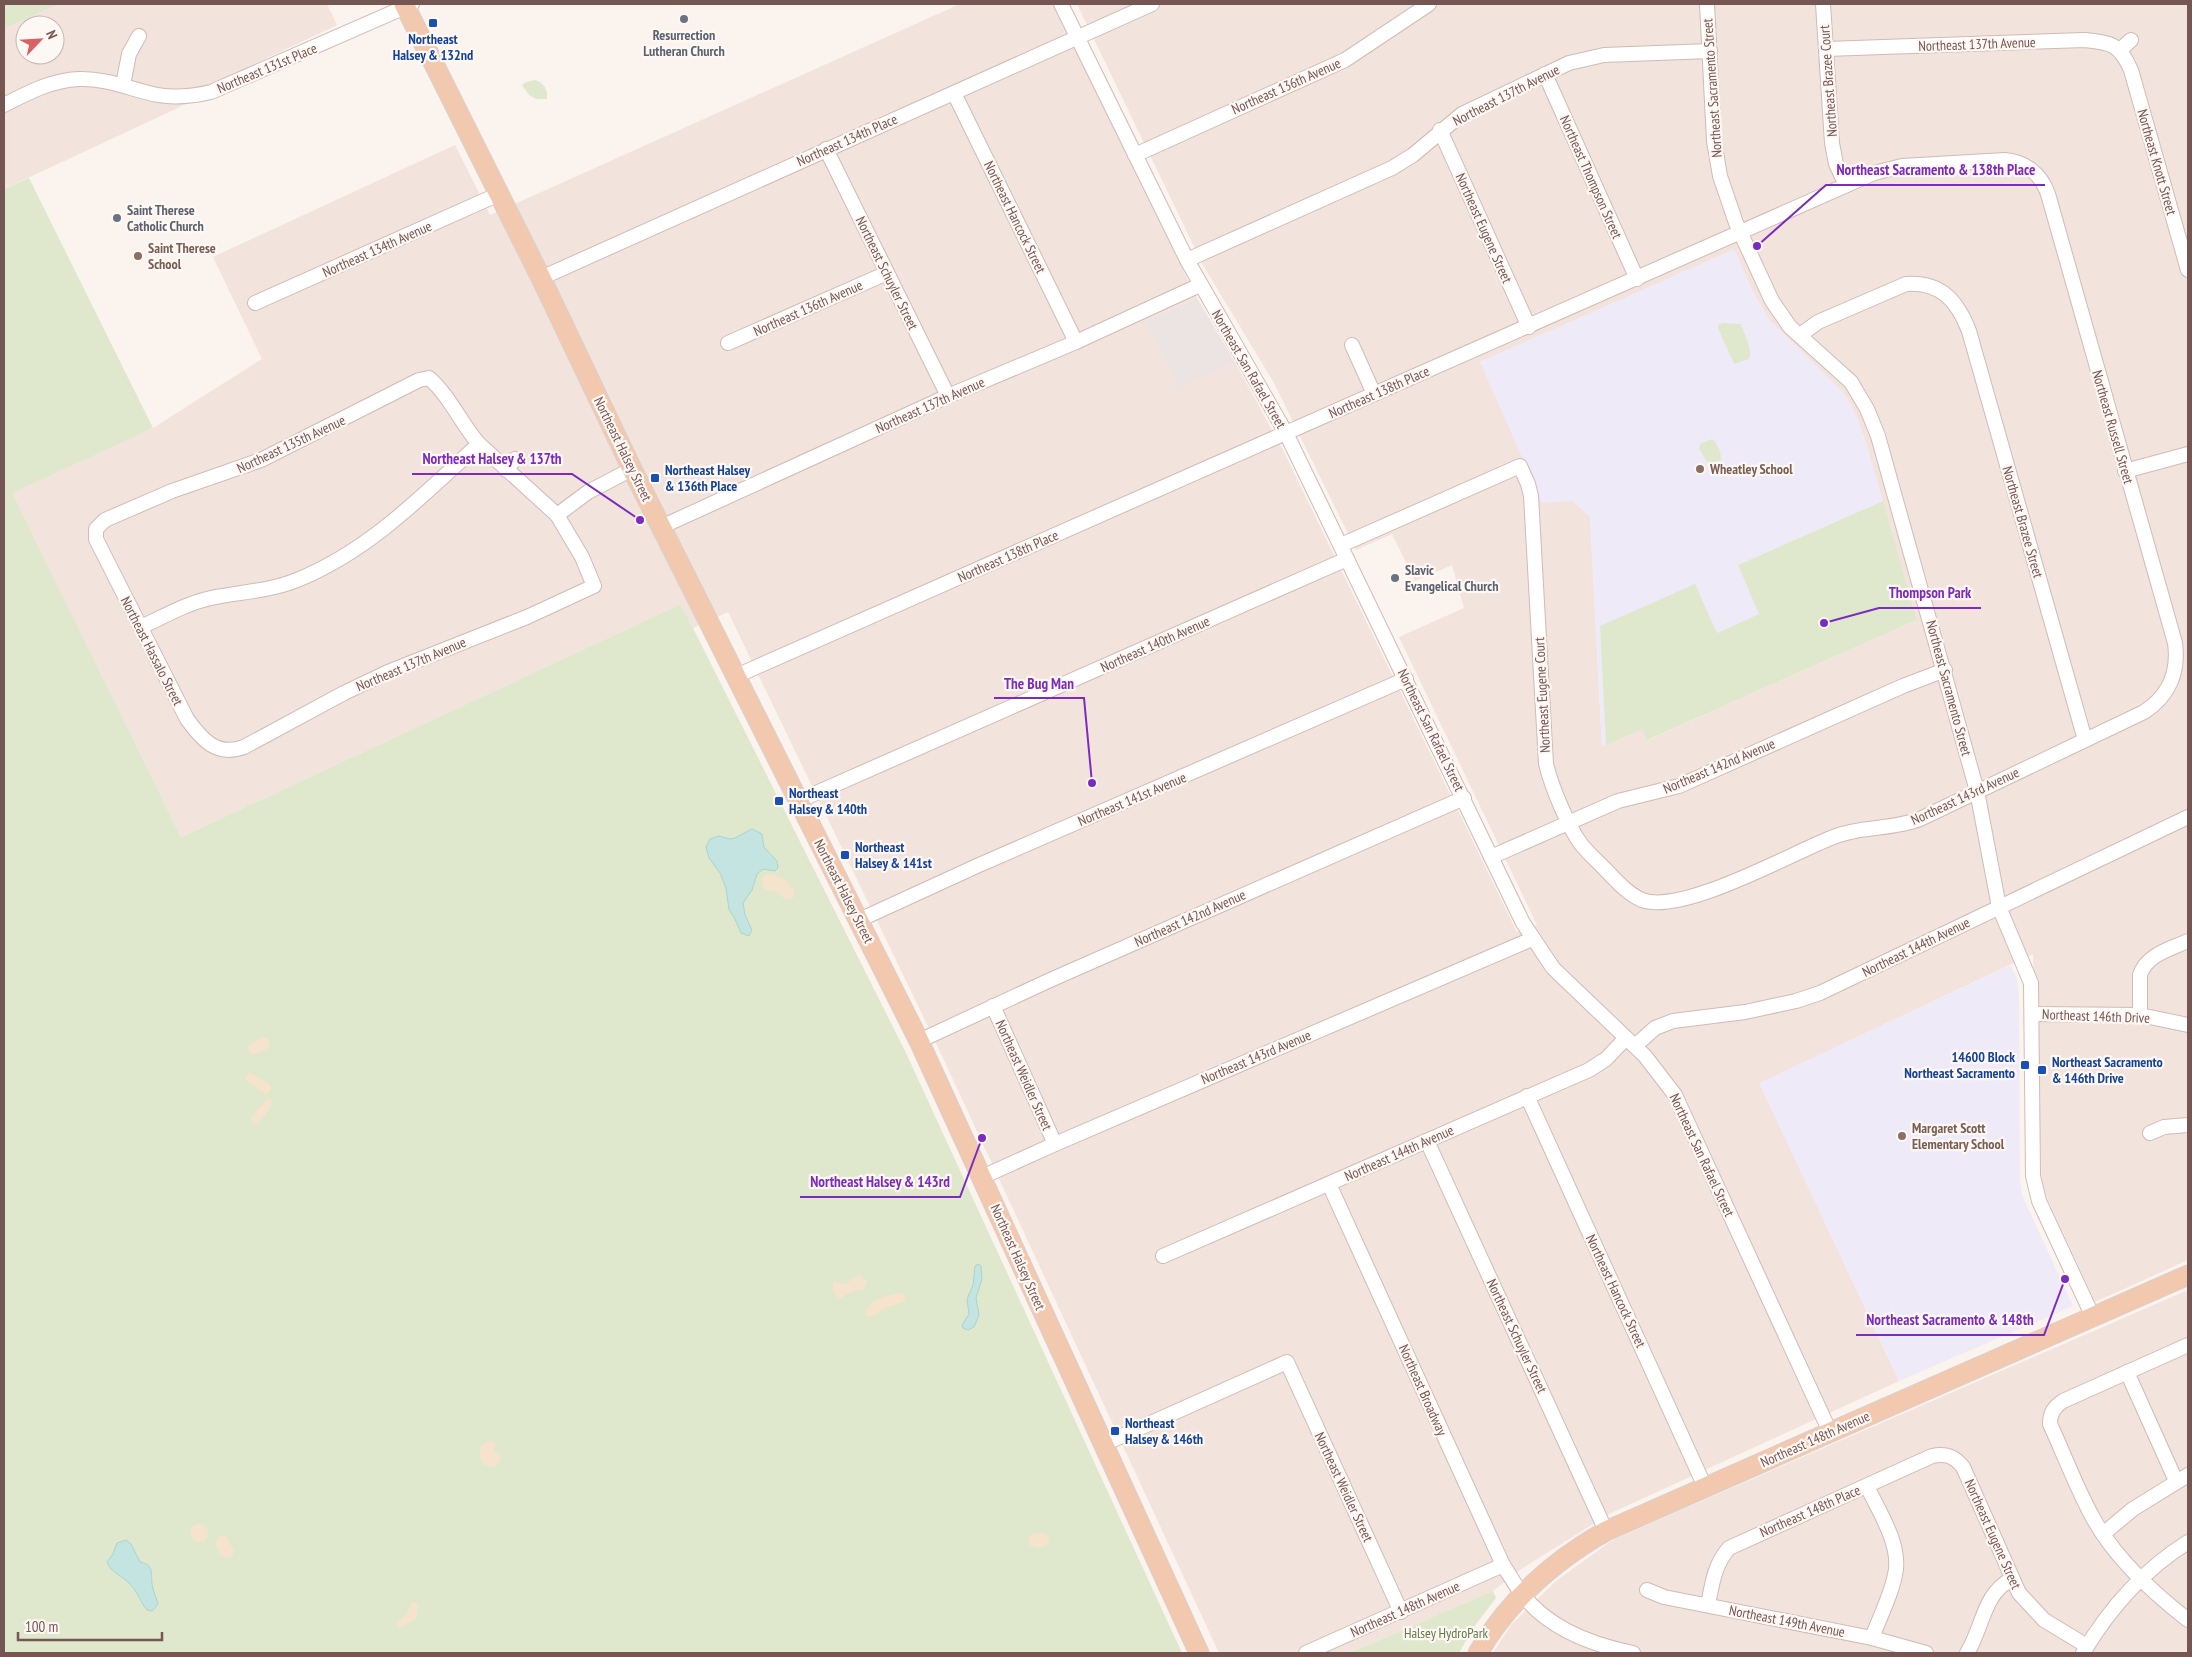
<svg xmlns="http://www.w3.org/2000/svg" width="2192" height="1657" font-family="'PT Sans Narrow',sans-serif">
<style>
.residential{fill:#f2e3dd;fill-rule:evenodd}
.industrial{fill:#ece4e2}
.education{fill:#efeaf8}
.green{fill:#dfe8cd}
.sand{fill:#f6e3cd}
.water{fill:#c3e4e0;stroke:#abd4d0}
.lines{fill:none;stroke-linecap:round;stroke-linejoin:round}
.minor-casing{stroke:#cfbbb6;stroke-width:16}
.major-casing{stroke:#d8d0cf;stroke-width:21}
.minor{stroke:#fff;stroke-width:14}
.major{stroke:#f2c8ae;stroke-width:19}
.worship-dot{fill:#6b7280;stroke:#fef8f4;stroke-width:2}
.transit-dot{fill:#1a4fb4;stroke:#fef8f4;stroke-width:2}
.education-dot{fill:#8d6e63;stroke:#fef8f4;stroke-width:2}
.labels{text-anchor:middle;dominant-baseline:central;stroke-width:4.5;stroke-linejoin:round;paint-order:stroke}
.worship-label{font-size:14px;font-weight:bold;fill:#5b616d;stroke:#fef8f4;text-anchor:start}
.transit-label{font-size:14px;font-weight:bold;fill:#164399;stroke:#fef8f4;text-anchor:start}
.street-label{font-size:14px;fill:#755652;stroke:#fef8f4}
.education-label{font-size:14px;font-weight:bold;fill:#785e54;stroke:#fef8f4;text-anchor:start}
.park-label{font-size:14px;fill:#64794b;stroke:#fef8f4}
.leader{fill:none;stroke:#7b2cbf;stroke-width:2}
.callout-dot{fill:#7b2cbf;stroke:#fef8f4;stroke-width:2}
.callout-label{font-size:15px;text-anchor:middle;font-weight:bold;fill:#7b2cbf;stroke:#fef8f4;stroke-width:4.5;stroke-linejoin:round;paint-order:stroke}
</style>
<rect width="100%" height="100%" fill="#fbf3ee"/>
<g class="residential">
<path d="M 59,4 L 327,4 L 337,25 L 229,76 L 178,108 L 4,189 L 4,29 ZM 25,25 L 55,25 L 55,55 L 25,55 Z"/>
<path d="M 960,4 L 1053,4 L 1197,298 L 1145,321 L 1177,385 L 1173,388 L 1173,389 L 1235,362 L 1282,448 L 1517,932 L 1537,925 L 1399,637 L 1464,608 L 1452,565 L 1415,581 L 1392,534 L 1356,550 L 1274,383 L 1203,265 L 1077,4 L 2188,4 L 2188,1260 L 2095,1302 L 2042,1187 L 2033,954 L 1760,1083 L 1899,1381 L 1609,1514 L 1521,1569 L 1493,1591 L 1349,1653 L 1219,1653 L 936,1043 L 728,612 L 693,628 L 681,604 L 181,837 L 11,492 L 153,428 L 262,359 L 213,257 L 455,145 L 490,215 ZM 1734,250 L 1752,290 L 1769,320 L 1842,391 L 1851,405 L 1864,437 L 1917,620 L 1648,740 L 1642,729 L 1602,746 L 1590,517 L 1573,501 L 1480,362 Z"/>
<path d="M 2188,1290 L 2188,1653 L 1493,1653 L 1511,1625 L 1556,1581 L 1614,1539 Z"/>
</g>
<path class="industrial" d="M 1197,298 L 1235,362 L 1173,390 L 1172,388 L 1177,385 L 1145,321 Z"/>
<g class="education">
<path d="M 1734,249 L 1752,290 L 1769,320 L 1842,391 L 1851,405 L 1859,422 L 1883,501 L 1738,565 L 1760,614 L 1717,633 L 1695,585 L 1606,745 L 1602,747 L 1590,517 L 1573,501 L 1542,503 L 1480,362 Z"/>
<path d="M 2011,965 L 2017,979 L 2019,994 L 2020,1182 L 2022,1195 L 2073,1306 L 1899,1381 L 1759,1083 Z"/>
</g>
<g class="green">
<path d="M 4,4 L 59,4 L 4,29 Z"/>
<path d="M 535,80 C 544,83 548,89 547,99 L 536,99 L 529,95 L 522,85 L 526,82 Z"/>
<path d="M 29,178 L 153,428 L 12,493 L 181,837 L 681,604 L 906,1053 L 1182,1653 L 4,1653 L 4,189 Z"/>
<path d="M 1723,323 L 1741,324 C 1744,334 1753,349 1749,359 L 1734,364 L 1718,328 L 1718,325 Z"/>
<path d="M 1712,439 C 1718,444 1721,452 1721,460 L 1709,465 L 1699,449 L 1700,444 Z"/>
<path d="M 1883,501 L 1917,620 L 1647,740 L 1642,729 L 1606,745 L 1600,626 L 1695,584 L 1717,633 L 1759,614 L 1738,565 Z"/>
<path d="M 1493,1591 L 1496,1598 L 1473,1628 L 1459,1653 L 1349,1653 Z"/>
</g>
<g class="sand">
<path d="M 767,874 L 786,879 L 788,885 L 794,889 L 794,897 L 786,900 L 777,892 L 764,889 L 762,878 Z"/>
<path d="M 262,1037 L 269,1040 L 269,1048 L 256,1054 L 251,1054 L 248,1050 L 248,1046 Z"/>
<path d="M 249,1072 L 269,1084 L 271,1088 L 269,1092 L 265,1094 L 246,1080 L 246,1076 Z"/>
<path d="M 268,1098 L 272,1100 C 271,1109 261,1122 253,1125 L 251,1118 Z"/>
<path d="M 859,1275 L 867,1281 L 864,1290 L 856,1290 L 840,1298 L 836,1297 L 833,1288 L 833,1282 L 847,1284 L 852,1278 Z"/>
<path d="M 901,1293 L 906,1298 L 903,1302 L 885,1308 L 871,1317 L 866,1316 L 866,1310 C 874,1298 888,1295 901,1293 Z"/>
<path d="M 490,1441 L 495,1443 L 494,1452 L 501,1456 L 499,1463 L 494,1468 L 483,1464 L 479,1456 L 481,1445 Z"/>
<circle cx="199" cy="1533" r="9"/>
<path d="M 1043,1533 L 1049,1538 L 1048,1545 L 1039,1548 L 1029,1545 L 1028,1538 L 1034,1534 Z"/>
<path d="M 222,1535 L 227,1537 L 234,1552 L 231,1557 C 223,1559 220,1554 216,1547 L 217,1539 Z"/>
<path d="M 412,1602 L 418,1603 L 416,1619 L 398,1628 L 397,1622 L 407,1614 Z"/>
</g>
<g class="water">
<path d="M 752,829 L 762,834 L 764,847 L 777,861 L 778,868 L 775,871 L 763,869 L 757,874 L 752,890 L 743,903 L 745,915 L 752,930 L 749,936 L 741,933 L 734,917 L 729,910 L 726,888 L 720,873 L 709,858 L 706,847 L 710,839 L 719,836 L 730,839 L 735,838 Z"/>
<path d="M 978,1264 L 981,1266 L 982,1279 L 976,1298 L 979,1315 L 974,1327 L 968,1330 L 963,1328 L 962,1325 L 969,1314 L 967,1299 L 973,1285 L 975,1266 Z"/>
<path d="M 126,1540 L 131,1544 L 140,1562 C 154,1565 151,1572 152,1584 C 153,1591 156,1597 158,1604 L 152,1611 L 147,1610 C 140,1602 138,1592 130,1584 C 123,1576 111,1573 107,1562 L 113,1554 L 117,1543 Z"/>
</g>
<g class="lines">
<g class="minor-casing">
<g id="minor">
<path d="M 1061,4 L 1187,260 L 1286,433 L 1523,923 L 1553,968 L 1645,1056 L 1675,1095 L 1830,1432"/>
<path d="M 1707,4 L 1714,141 L 1720,176 L 1736,223 L 1772,301 L 1790,327 L 1851,382 L 1867,409 L 1878,436 L 1977,791 L 1999,907 L 2031,983 L 2033,1176 L 2039,1201 L 2093,1317"/>
<path d="M 1823,4 L 1832,143 L 1836,164 L 1846,185"/>
<path d="M 1826,49 L 2084,40 C 2111,43 2119,43 2131,70 L 2188,270"/>
<path d="M 2120,50 L 2131,40"/>
<path d="M 1545,74 L 1637,279"/>
<path d="M 123,85 L 129,54 L 139,36"/>
<path d="M 954,93 L 1076,342"/>
<path d="M 4,105 C 27,93 52,80 79,79 C 107,78 132,90 158,95 C 175,98 194,96 211,92 L 412,4"/>
<path d="M 1440,130 L 1529,327"/>
<path d="M 826,149 L 948,396"/>
<path d="M 1135,155 L 1345,60 L 1429,4"/>
<path d="M 1187,260 L 1392,168 L 1413,155 L 1462,114 L 1569,63 L 1604,55 L 1710,51"/>
<path d="M 541,278 L 1152,4"/>
<path d="M 255,303 L 499,194"/>
<path d="M 1800,335 L 1818,322 L 1906,284 C 1941,282 1957,300 1969,331 L 2085,740"/>
<path d="M 728,343 L 887,273"/>
<path d="M 1352,345 L 1374,394"/>
<path d="M 429,378 C 450,396 461,424 479,444 L 557,515 L 582,557 L 594,586 L 527,617 L 388,672 L 344,693 L 244,747 C 217,757 202,740 187,719 L 101,549 L 96,539 L 96,529 L 105,520 L 172,491 L 261,460 L 419,380 Z"/>
<path d="M 506,470 L 515,459"/>
<path d="M 2125,471 L 2188,454"/>
<path d="M 557,515 L 588,492 L 632,469"/>
<path d="M 661,527 L 948,396 L 1076,342 L 1200,285"/>
<path d="M 141,627 C 163,617 187,603 211,598 C 240,592 270,591 297,580 C 369,551 423,495 479,444"/>
<path d="M 736,676 L 1874,173 L 1902,166 L 2005,160 C 2026,162 2041,174 2048,194 L 2175,643 C 2179,672 2169,696 2144,712 L 1920,819 C 1891,830 1859,826 1831,838 C 1790,854 1682,915 1642,900 C 1626,893 1614,878 1602,866 C 1595,859 1587,852 1581,844 C 1568,827 1551,785 1546,764 L 1531,496 L 1528,484 L 1520,466 L 1341,545"/>
<path d="M 798,801 L 1347,559"/>
<path d="M 1491,857 L 1618,801 L 1679,786 L 1903,686 L 1945,670"/>
<path d="M 859,920 L 979,865 L 1406,679"/>
<path d="M 993,1006 L 1055,1144"/>
<path d="M 2032,1014 L 2140,1015 L 2188,1025"/>
<path d="M 2140,1015 L 2140,975 C 2146,955 2170,949 2188,941"/>
<path d="M 919,1041 L 1048,981 L 1464,798"/>
<path d="M 1635,1046 L 1655,1028 L 1673,1021 L 1745,1012 L 1796,1001 L 1820,993 L 2188,817"/>
<path d="M 1527,1096 L 1705,1487"/>
<path d="M 2150,1133 L 2164,1127 L 2188,1125"/>
<path d="M 1427,1141 L 1606,1531"/>
<path d="M 982,1177 L 1055,1144 L 1532,939"/>
<path d="M 1329,1184 L 1503,1565 C 1509,1574 1515,1585 1522,1594 C 1548,1628 1593,1645 1633,1653"/>
<path d="M 1163,1256 L 1589,1070 L 1606,1059 L 1626,1038"/>
<path d="M 2188,1345 L 2063,1401 C 2054,1407 2050,1413 2050,1424 C 2064,1454 2076,1487 2092,1516 C 2113,1556 2152,1592 2188,1620"/>
<path d="M 2127,1372 L 2176,1481"/>
<path d="M 1104,1444 L 1287,1362 L 1401,1612"/>
<path d="M 1867,1486 C 1878,1510 1899,1541 1896,1569 C 1893,1592 1880,1616 1872,1638"/>
<path d="M 2103,1534 L 2133,1509 L 2188,1475"/>
<path d="M 1647,1590 L 1664,1597 L 1872,1638 L 1926,1653"/>
<path d="M 1708,1605 C 1712,1585 1714,1565 1729,1548 L 1932,1456 C 1946,1453 1954,1456 1963,1467 L 2019,1593 L 2044,1620 L 2087,1646"/>
<path d="M 1306,1653 L 1503,1565"/>
<path d="M 1967,1653 C 1983,1628 1983,1593 2012,1579"/>
<path d="M 2083,1653 C 2109,1609 2145,1569 2188,1542"/>
</g>
</g>
<g class="major-casing">
<g id="major">
<path d="M 404,4 L 541,278 L 632,469 L 919,1041 L 1199,1653"/>
<path d="M 1478,1653 C 1509,1600 1553,1561 1606,1531 L 2188,1275"/>
</g>
</g>
<use href="#minor" class="minor"/>
<use href="#major" class="major"/>
</g>
<g class="worship-dot">
<circle cx="684" cy="19" r="5"/>
<circle cx="117" cy="218" r="5"/>
<circle cx="1395" cy="578" r="5"/>
</g>
<g class="transit-dot">
<rect x="428" y="18" width="10" height="10" rx="2.5"/>
<rect x="650" y="473" width="10" height="10" rx="2.5"/>
<rect x="774" y="796" width="10" height="10" rx="2.5"/>
<rect x="840" y="850" width="10" height="10" rx="2.5"/>
<rect x="2020" y="1060" width="10" height="10" rx="2.5"/>
<rect x="2037" y="1065" width="10" height="10" rx="2.5"/>
<rect x="1110" y="1426" width="10" height="10" rx="2.5"/>
</g>
<g class="education-dot">
<circle cx="138" cy="256" r="5"/>
<circle cx="1700" cy="469" r="5"/>
<circle cx="1902" cy="1136" r="5"/>
</g>
<g class="labels">
<g class="worship-label">
<text x="684" y="35" text-anchor="middle">Resurrection<tspan x="684" dy="16">Lutheran Church</tspan></text>
<text x="127" y="210">Saint Therese<tspan x="127" dy="16">Catholic Church</tspan></text>
<text x="1405" y="570">Slavic<tspan x="1405" dy="16">Evangelical Church</tspan></text>
</g>
<g class="transit-label">
<text x="433" y="39" text-anchor="middle">Northeast<tspan x="433" dy="16">Halsey &amp; 132nd</tspan></text>
<text x="665" y="470">Northeast Halsey<tspan x="665" dy="16">&amp; 136th Place</tspan></text>
<text x="789" y="793">Northeast<tspan x="789" dy="16">Halsey &amp; 140th</tspan></text>
<text x="855" y="847">Northeast<tspan x="855" dy="16">Halsey &amp; 141st</tspan></text>
<text x="2015" y="1057" text-anchor="end">14600 Block<tspan x="2015" dy="16">Northeast Sacramento</tspan></text>
<text x="2052" y="1062">Northeast Sacramento<tspan x="2052" dy="16">&amp; 146th Drive</tspan></text>
<text x="1125" y="1423">Northeast<tspan x="1125" dy="16">Halsey &amp; 146th</tspan></text>
</g>
<g class="street-label">
<text transform="translate(1977 44) rotate(-2)">Northeast 137th Avenue</text>
<text transform="translate(267 68) rotate(-23)">Northeast 131st Place</text>
<text transform="translate(1828 81) rotate(-94)">Northeast Brazee Court</text>
<text transform="translate(1286 86) rotate(-24)">Northeast 136th Avenue</text>
<text transform="translate(1712 88) rotate(-94)">Northeast Sacramento Street</text>
<text transform="translate(1506 95) rotate(-27)">Northeast 137th Avenue</text>
<text transform="translate(847 140) rotate(-24)">Northeast 134th Place</text>
<text transform="translate(2157 162) rotate(74)">Northeast Knott Street</text>
<text transform="translate(1591 177) rotate(66)">Northeast Thompson Street</text>
<text transform="translate(1015 217) rotate(64)">Northeast Hancock Street</text>
<text transform="translate(1484 228) rotate(66)">Northeast Eugene Street</text>
<text transform="translate(377 249) rotate(-24)">Northeast 134th Avenue</text>
<text transform="translate(887 273) rotate(64)">Northeast Schuyler Street</text>
<text transform="translate(808 308) rotate(-24)">Northeast 136th Avenue</text>
<text transform="translate(1249 369) rotate(60)">Northeast San Rafael Street</text>
<text transform="translate(1379 392) rotate(-24)">Northeast 138th Place</text>
<text transform="translate(930 405) rotate(-24)">Northeast 137th Avenue</text>
<text transform="translate(2113 427) rotate(74)">Northeast Russell Street</text>
<text transform="translate(291 444) rotate(-25)">Northeast 135th Avenue</text>
<text transform="translate(623 449) rotate(64)">Northeast Halsey Street</text>
<text transform="translate(2023 522) rotate(74)">Northeast Brazee Street</text>
<text transform="translate(1008 556) rotate(-24)">Northeast 138th Place</text>
<text transform="translate(1155 644) rotate(-24)">Northeast 140th Avenue</text>
<text transform="translate(152 651) rotate(63)">Northeast Hassalo Street</text>
<text transform="translate(411 664) rotate(-23)">Northeast 137th Avenue</text>
<text transform="translate(1949 688) rotate(75)">Northeast Sacramento Street</text>
<text transform="translate(1542 695) rotate(-93)">Northeast Eugene Court</text>
<text transform="translate(1431 730) rotate(64)">Northeast San Rafael Street</text>
<text transform="translate(1719 766) rotate(-23)">Northeast 142nd Avenue</text>
<text transform="translate(1965 796) rotate(-25)">Northeast 143rd Avenue</text>
<text transform="translate(1132 799) rotate(-23)">Northeast 141st Avenue</text>
<text transform="translate(844 891) rotate(63)">Northeast Halsey Street</text>
<text transform="translate(1190 918) rotate(-24)">Northeast 142nd Avenue</text>
<text transform="translate(1916 947) rotate(-26)">Northeast 144th Avenue</text>
<text transform="translate(2096 1016) rotate(2)">Northeast 146th Drive</text>
<text transform="translate(1256 1057) rotate(-23)">Northeast 143rd Avenue</text>
<text transform="translate(1024 1075) rotate(66)">Northeast Weidler Street</text>
<text transform="translate(1399 1153) rotate(-24)">Northeast 144th Avenue</text>
<text transform="translate(1702 1155) rotate(65)">Northeast San Rafael Street</text>
<text transform="translate(1018 1257) rotate(66)">Northeast Halsey Street</text>
<text transform="translate(1616 1291) rotate(65)">Northeast Hancock Street</text>
<text transform="translate(1517 1336) rotate(65)">Northeast Schuyler Street</text>
<text transform="translate(1423 1390) rotate(66)">Northeast Broadway</text>
<text transform="translate(1815 1439) rotate(-24)">Northeast 148th Avenue</text>
<text transform="translate(1344 1487) rotate(65)">Northeast Weidler Street</text>
<text transform="translate(1810 1511) rotate(-24)">Northeast 148th Place</text>
<text transform="translate(1993 1534) rotate(66)">Northeast Eugene Street</text>
<text transform="translate(1405 1609) rotate(-24)">Northeast 148th Avenue</text>
<text transform="translate(1787 1621) rotate(11)">Northeast 149th Avenue</text>
</g>
<g class="education-label">
<text x="148" y="248">Saint Therese<tspan x="148" dy="16">School</tspan></text>
<text x="1710" y="469">Wheatley School</text>
<text x="1912" y="1128">Margaret Scott<tspan x="1912" dy="16">Elementary School</tspan></text>
</g>
<g class="park-label">
<text x="1446" y="1633">Halsey HydroPark</text>
</g>
</g>
<path class="leader" d="M1757 246L1826 185H2045M640 520L572 474H412M1824 623L1879 608H1981M1092 783L1084 698H994M982 1138L960 1197H800M2065 1279L2044 1335H1856"/>
<g class="callout-dot">
<circle cx="1757" cy="246" r="5"/>
<circle cx="640" cy="520" r="5"/>
<circle cx="1824" cy="623" r="5"/>
<circle cx="1092" cy="783" r="5"/>
<circle cx="982" cy="1138" r="5"/>
<circle cx="2065" cy="1279" r="5"/>
</g>
<g class="callout-label">
<text x="1936" y="175">Northeast Sacramento &amp; 138th Place</text>
<text x="492" y="464">Northeast Halsey &amp; 137th</text>
<text x="1930" y="598">Thompson Park</text>
<text x="1039" y="689">The Bug Man</text>
<text x="880" y="1187">Northeast Halsey &amp; 143rd</text>
<text x="1950" y="1325">Northeast Sacramento &amp; 148th</text>
</g>
<rect width="2192" height="1657" fill="none" stroke="#755652" stroke-width="10"/>
<g transform="translate(40 40) rotate(65)"><circle r="24" fill="#fef8f4" stroke="#c7b7b3"/>
<path d="M0-4L9 19L0 12L-9 19Z" fill="#d76164"/>
<text y="-8" font-size="14" font-weight="bold" text-anchor="middle" fill="#755652">N</text>
</g>
<path d="M18 1632v8h144v-8" fill="none" stroke="#755652" stroke-width="2.5"/>
<text x="25" y="1632" font-size="15" fill="#755652" stroke="#fef8f4" stroke-width="4" paint-order="stroke">100 m</text>
</svg>
